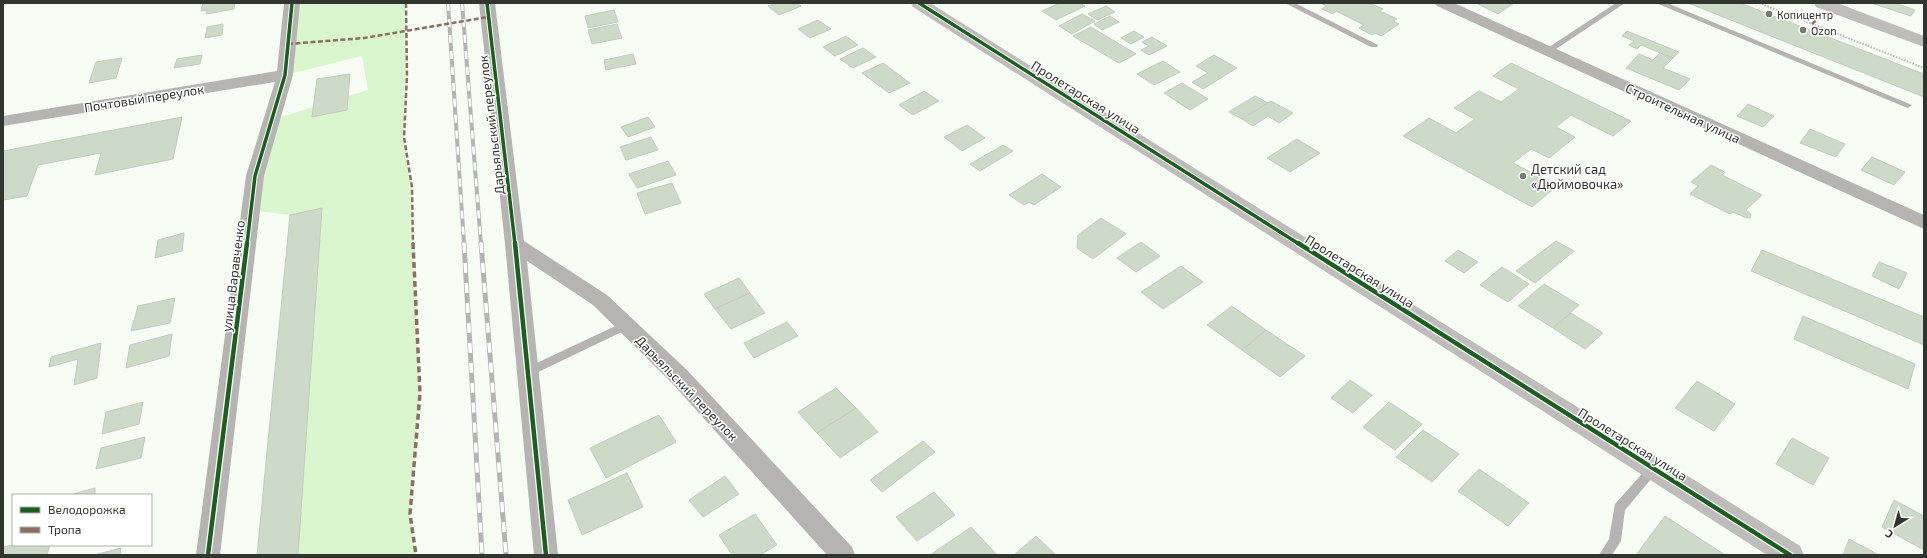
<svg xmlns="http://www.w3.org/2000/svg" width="1927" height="558" font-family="'Exo 2',sans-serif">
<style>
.green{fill:#daf6ce}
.building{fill:#cedac8;stroke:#c5c9c4}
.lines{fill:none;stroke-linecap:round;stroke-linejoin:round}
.path{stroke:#b6b7b5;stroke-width:2;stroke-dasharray:1.5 1.5;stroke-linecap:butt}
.lane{fill:#b5b4b3;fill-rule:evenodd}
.street{fill:#b5b4b3;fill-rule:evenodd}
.secondary{fill:#bebdbb;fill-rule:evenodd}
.rail-far1-casing{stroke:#b4b5b3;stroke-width:4}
.rail-casing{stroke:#b4b5b3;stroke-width:5}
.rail-far1{stroke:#fff;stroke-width:2.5;stroke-dasharray:8;stroke-linecap:butt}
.rail{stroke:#fff;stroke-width:3.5;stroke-dasharray:10;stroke-linecap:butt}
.quiet-far1{stroke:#8d6e63;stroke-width:2.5;stroke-dasharray:5 2.5;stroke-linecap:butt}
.quiet{stroke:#8d6e63;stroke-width:3.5;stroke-dasharray:6 3.5;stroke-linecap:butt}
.cycleway-far1-casing{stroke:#fff;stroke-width:5.5}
.cycleway-casing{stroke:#fff;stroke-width:7}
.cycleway-far1{stroke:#1b5e20;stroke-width:3.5}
.cycleway{stroke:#1b5e20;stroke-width:4.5}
.poi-dot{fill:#767b75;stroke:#fff;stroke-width:1.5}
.labels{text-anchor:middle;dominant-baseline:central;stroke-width:3;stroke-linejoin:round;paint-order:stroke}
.far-poi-label{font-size:11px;fill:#313530;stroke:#fff;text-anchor:start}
.street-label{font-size:13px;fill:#313530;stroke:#fff}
.poi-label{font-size:13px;fill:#313530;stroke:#fff;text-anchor:start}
</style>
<rect width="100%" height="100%" fill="#f7fcf5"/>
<path class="green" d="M 292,3 L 406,3 L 407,76 L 404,137 L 412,187 L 414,274 L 420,393 L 410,514 L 416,555 L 298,555 L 322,208 L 290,215 L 251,210 L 271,120 L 368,90 L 362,56 L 285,75 Z"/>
<g class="building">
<path d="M 203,3 L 235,3 L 234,9 L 206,14 L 207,10 L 201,11 Z"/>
<path d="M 776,3 L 797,3 L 801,6 L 779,15 L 768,6 Z"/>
<path d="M 1060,3 L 1080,3 L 1085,6 L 1056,20 L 1042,11 Z"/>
<path d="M 1321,3 L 1369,3 L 1383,9 L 1380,11 L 1397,19 L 1393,21 L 1399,24 L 1381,36 L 1375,33 L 1372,35 L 1359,28 L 1364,25 L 1336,11 L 1333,14 L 1322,9 L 1326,6 Z"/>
<path d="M 1476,3 L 1514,3 L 1498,14 Z"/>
<path d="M 1688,3 L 1740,3 L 1924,74 L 1924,97 Z"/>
<path d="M 1871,3 L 1895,3 L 1915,10 L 1911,16 Z"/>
<path d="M 1106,6 L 1115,12 L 1097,20 L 1088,14 Z"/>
<path d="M 614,10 L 618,22 L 588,28 L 585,16 Z"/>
<path d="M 1082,14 L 1095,21 L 1072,34 L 1059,26 Z"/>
<path d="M 1110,16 L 1119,22 L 1102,30 L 1094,24 Z"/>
<path d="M 818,20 L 831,29 L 810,38 L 798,29 Z"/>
<path d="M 223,24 L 222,35 L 205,38 L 207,27 Z"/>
<path d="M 617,24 L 622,38 L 592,44 L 588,30 Z"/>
<path d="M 1091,27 L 1136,54 L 1119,63 L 1073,36 Z"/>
<path d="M 1134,31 L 1144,37 L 1131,44 L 1121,38 Z"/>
<path d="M 1627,31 L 1679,52 L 1673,58 L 1641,45 L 1637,49 L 1629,45 L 1634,41 L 1622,36 Z"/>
<path d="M 846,36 L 858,45 L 835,56 L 823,47 Z"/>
<path d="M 1152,37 L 1167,46 L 1149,55 L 1141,50 L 1149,46 L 1142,42 Z"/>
<path d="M 863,48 L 876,57 L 853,68 L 840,59 Z"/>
<path d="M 1660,53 L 1673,58 L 1663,68 L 1690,79 L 1679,90 L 1626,68 L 1639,54 L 1653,60 Z"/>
<path d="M 633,54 L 636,64 L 606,70 L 604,60 Z"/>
<path d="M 202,55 L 200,64 L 174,68 L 177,59 Z"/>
<path d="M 1214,55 L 1237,68 L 1203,89 L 1192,82 L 1208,73 L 1196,66 Z"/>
<path d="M 122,58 L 116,78 L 89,83 L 96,62 Z"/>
<path d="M 1163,61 L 1180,72 L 1154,85 L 1137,74 Z"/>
<path d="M 883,63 L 910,83 L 889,93 L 862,73 Z"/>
<path d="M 1511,63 L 1631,121 L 1613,136 L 1571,115 L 1556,127 L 1575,137 L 1549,158 L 1531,149 L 1513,163 L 1557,186 L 1532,207 L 1403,136 L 1429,118 L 1456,133 L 1475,119 L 1454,108 L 1479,91 L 1501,102 L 1519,89 L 1493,76 Z"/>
<path d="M 350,74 L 347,110 L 312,117 L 317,79 Z"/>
<path d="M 1182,83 L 1208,99 L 1190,110 L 1164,93 Z"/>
<path d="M 924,91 L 939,101 L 913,115 L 899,105 Z"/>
<path d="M 1255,96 L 1268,103 L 1242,119 L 1229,112 Z"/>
<path d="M 1271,101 L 1293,113 L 1279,123 L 1268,116 L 1253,126 L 1242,119 Z"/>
<path d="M 1748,104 L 1774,116 L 1763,127 L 1737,116 Z"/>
<path d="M 182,117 L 173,159 L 95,175 L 101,153 L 38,165 L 27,196 L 3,200 L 3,151 Z"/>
<path d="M 648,117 L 655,127 L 628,137 L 621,127 Z"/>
<path d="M 967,125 L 985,138 L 962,151 L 944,137 Z"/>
<path d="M 1810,129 L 1845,144 L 1836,157 L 1800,143 Z"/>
<path d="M 651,137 L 658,150 L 626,160 L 620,147 Z"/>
<path d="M 1297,139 L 1320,153 L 1290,172 L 1267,158 Z"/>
<path d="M 1003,145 L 1013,151 L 980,171 L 970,164 Z"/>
<path d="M 1872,157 L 1905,172 L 1894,185 L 1861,170 Z"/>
<path d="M 668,161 L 676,175 L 637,188 L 629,174 Z"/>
<path d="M 1711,165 L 1725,172 L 1722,175 L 1762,195 L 1746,210 L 1751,214 L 1750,218 L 1744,217 L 1733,212 L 1730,214 L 1690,194 L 1698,186 L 1691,182 Z"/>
<path d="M 1042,174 L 1061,187 L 1034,205 L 1029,202 L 1024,205 L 1009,195 Z"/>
<path d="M 672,183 L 681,203 L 645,214 L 637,193 Z"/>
<path d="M 322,208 L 298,555 L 257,555 L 290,215 Z"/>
<path d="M 1101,218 L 1126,234 L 1093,259 L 1077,248 L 1078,235 Z"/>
<path d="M 184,233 L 182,251 L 155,258 L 158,240 Z"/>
<path d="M 1556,241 L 1574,251 L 1535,283 L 1516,271 Z"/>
<path d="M 1141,242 L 1160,256 L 1136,272 L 1117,258 Z"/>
<path d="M 1458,250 L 1478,262 L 1464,273 L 1445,261 Z"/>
<path d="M 1762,250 L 1924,317 L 1924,345 L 1751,271 Z"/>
<path d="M 1879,262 L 1907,273 L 1899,289 L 1872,276 Z"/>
<path d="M 1181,266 L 1203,282 L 1163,309 L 1141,292 Z"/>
<path d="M 1502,267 L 1529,284 L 1508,302 L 1480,285 Z"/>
<path d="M 739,278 L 750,293 L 715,309 L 704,294 Z"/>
<path d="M 1544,284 L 1579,305 L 1553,328 L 1518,306 Z"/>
<path d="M 750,293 L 765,313 L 731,329 L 715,309 Z"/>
<path d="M 175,298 L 170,323 L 131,331 L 138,306 Z"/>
<path d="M 1232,306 L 1266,330 L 1242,350 L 1207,325 Z"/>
<path d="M 1571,313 L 1603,333 L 1585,349 L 1553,328 Z"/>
<path d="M 1803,316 L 1915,364 L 1908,389 L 1794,339 Z"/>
<path d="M 787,322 L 798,336 L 754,358 L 744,343 Z"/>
<path d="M 1266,330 L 1305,356 L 1280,377 L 1242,350 Z"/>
<path d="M 172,334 L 169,356 L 126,368 L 130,345 Z"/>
<path d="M 101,343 L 97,378 L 74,385 L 78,359 L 49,367 L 51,357 Z"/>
<path d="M 1350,380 L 1372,395 L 1353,413 L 1331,398 Z"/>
<path d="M 1697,381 L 1735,404 L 1714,431 L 1675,408 Z"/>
<path d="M 836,388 L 856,408 L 817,433 L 798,412 Z"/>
<path d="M 143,402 L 139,424 L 102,434 L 106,412 Z"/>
<path d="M 1389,402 L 1422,424 L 1395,450 L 1363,427 Z"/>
<path d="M 856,408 L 878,432 L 840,458 L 817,433 Z"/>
<path d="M 659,415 L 676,442 L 606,478 L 590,448 Z"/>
<path d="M 1423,430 L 1459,454 L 1432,482 L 1396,457 Z"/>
<path d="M 145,437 L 141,458 L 96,469 L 101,448 Z"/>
<path d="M 1792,438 L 1829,458 L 1813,485 L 1776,464 Z"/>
<path d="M 923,441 L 935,452 L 882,492 L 870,480 Z"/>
<path d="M 1479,469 L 1529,503 L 1508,526 L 1458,491 Z"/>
<path d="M 627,473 L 643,507 L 582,535 L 568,500 Z"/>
<path d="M 725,476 L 739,494 L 703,517 L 689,500 Z"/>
<path d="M 95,488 L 95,495 L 70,495 Z"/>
<path d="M 934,492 L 955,515 L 917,541 L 896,517 Z"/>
<path d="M 1894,500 L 1924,516 L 1924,550 L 1882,527 Z"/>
<path d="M 755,514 L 777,545 L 760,555 L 732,555 L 719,535 Z"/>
<path d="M 1665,516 L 1725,555 L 1636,555 Z"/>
<path d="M 971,527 L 997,555 L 930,555 Z"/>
<path d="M 1036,536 L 1056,555 L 1014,555 Z"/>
<path d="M 1849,539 L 1879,555 L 1843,555 Z"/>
<path d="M 13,545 L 50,545 L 47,555 L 3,555 L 3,547 Z"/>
<path d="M 121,548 L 120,555 L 94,555 Z"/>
</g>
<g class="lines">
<path class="path" d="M 1759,3 L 1924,68"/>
<g class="lane">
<path d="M 1285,3 L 1295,3 L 1378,45 L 1377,47 L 1371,47 Z"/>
<path d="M 1616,3 L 1625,3 L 1550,53 L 1544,53 L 1543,51 Z"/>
<path d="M 1656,3 L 1667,3 L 1912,105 L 1908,108 L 1905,107 Z"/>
<path d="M 626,321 L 630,322 L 631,325 L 630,328 L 532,375 L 524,375 L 523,372 L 524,369 Z"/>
<path d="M 1653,464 L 1657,466 L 1659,469 L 1657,472 L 1625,510 L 1621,541 L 1612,555 L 1599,555 L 1609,539 L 1615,504 L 1649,466 Z"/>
</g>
<g class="street">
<path d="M 284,3 L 300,3 L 293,75 L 264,176 L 220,555 L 196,555 L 246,176 L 275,82 L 3,126 L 3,116 L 277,71 Z"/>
<path d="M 479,3 L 495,3 L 524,241 L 607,295 L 687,370 L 852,547 L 855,555 L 827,555 L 671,382 L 593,305 L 527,261 L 558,555 L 534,555 L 505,244 Z"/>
<path d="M 1434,3 L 1454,3 L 1924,215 L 1924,229 L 1437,6 Z"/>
</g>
<g class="secondary">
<path d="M 911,3 L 930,3 L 1800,546 L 1804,555 L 1767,555 L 913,7 Z"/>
<path d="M 1814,3 L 1837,3 L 1924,36 L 1924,47 L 1816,7 Z"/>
</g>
<g class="rail-far1-casing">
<g id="rail-far1">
<path d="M 448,3 L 464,244"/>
<path d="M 462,3 L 481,244"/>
</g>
</g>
<g class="rail-casing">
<g id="rail">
<path d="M 464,243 L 482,555"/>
<path d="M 481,243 L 506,555"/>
</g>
</g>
<use href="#rail-far1" class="rail-far1"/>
<use href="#rail" class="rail"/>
<g class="quiet-far1">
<path d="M 406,3 L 407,76 L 404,137 L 412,187 L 413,244"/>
<path d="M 1812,24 L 1822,15"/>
<path d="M 288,44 L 364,38 L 488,17"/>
</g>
<path class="quiet" d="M 413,243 L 420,393 L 410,514 L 416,555"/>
<g class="cycleway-far1-casing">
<g id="cycleway-far1">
<path d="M 487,3 L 515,244"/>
<path d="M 919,3 L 1299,244"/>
<path d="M 247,244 L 255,176 L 285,75 L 292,3"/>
</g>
</g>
<g class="cycleway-casing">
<g id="cycleway">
<path d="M 515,243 L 546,555"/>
<path d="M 1298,243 L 1790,555"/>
<path d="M 208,555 L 247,243"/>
</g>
</g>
<use href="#cycleway-far1" class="cycleway-far1"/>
<use href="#cycleway" class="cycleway"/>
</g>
<g class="poi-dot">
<circle cx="1769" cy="14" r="4"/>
<circle cx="1803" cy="30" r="4"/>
<circle cx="1523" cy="176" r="4"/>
</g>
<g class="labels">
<g class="far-poi-label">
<text x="1777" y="14">Копицентр</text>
<text x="1811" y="30">Ozon</text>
</g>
<g class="street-label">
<text transform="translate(1086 97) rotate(32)">Пролетарская улица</text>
<text transform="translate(144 98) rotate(-9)">Почтовый переулок</text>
<text transform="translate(1683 113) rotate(25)">Строительная улица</text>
<text transform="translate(491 125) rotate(-97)">Дарьяльский переулок</text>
<text transform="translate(1360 271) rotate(32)">Пролетарская улица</text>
<text transform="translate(233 276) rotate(-83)">улица Варавченко</text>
<text transform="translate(687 388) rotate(46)">Дарьяльский переулок</text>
<text transform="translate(1633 444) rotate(32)">Пролетарская улица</text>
</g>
<g class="poi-label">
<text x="1531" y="169">Детский сад<tspan x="1531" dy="15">«Дюймовочка»</tspan></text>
</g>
</g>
<rect width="1927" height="558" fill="none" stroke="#313530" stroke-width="8"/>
<rect x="12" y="494" width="140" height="52" fill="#ffffff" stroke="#adaeac"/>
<rect x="20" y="507" width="20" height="6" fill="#1b5e20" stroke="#adaeac"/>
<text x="48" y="514" font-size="12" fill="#313530">Велодорожка</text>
<rect x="20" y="527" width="20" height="6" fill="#8d6e63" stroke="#adaeac"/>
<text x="48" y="534" font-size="12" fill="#313530">Тропа</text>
<g transform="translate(1895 526) rotate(217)" stroke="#ffffff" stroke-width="3" paint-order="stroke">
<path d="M0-3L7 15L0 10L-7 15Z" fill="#313530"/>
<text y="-6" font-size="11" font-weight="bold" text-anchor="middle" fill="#313530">С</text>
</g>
</svg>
